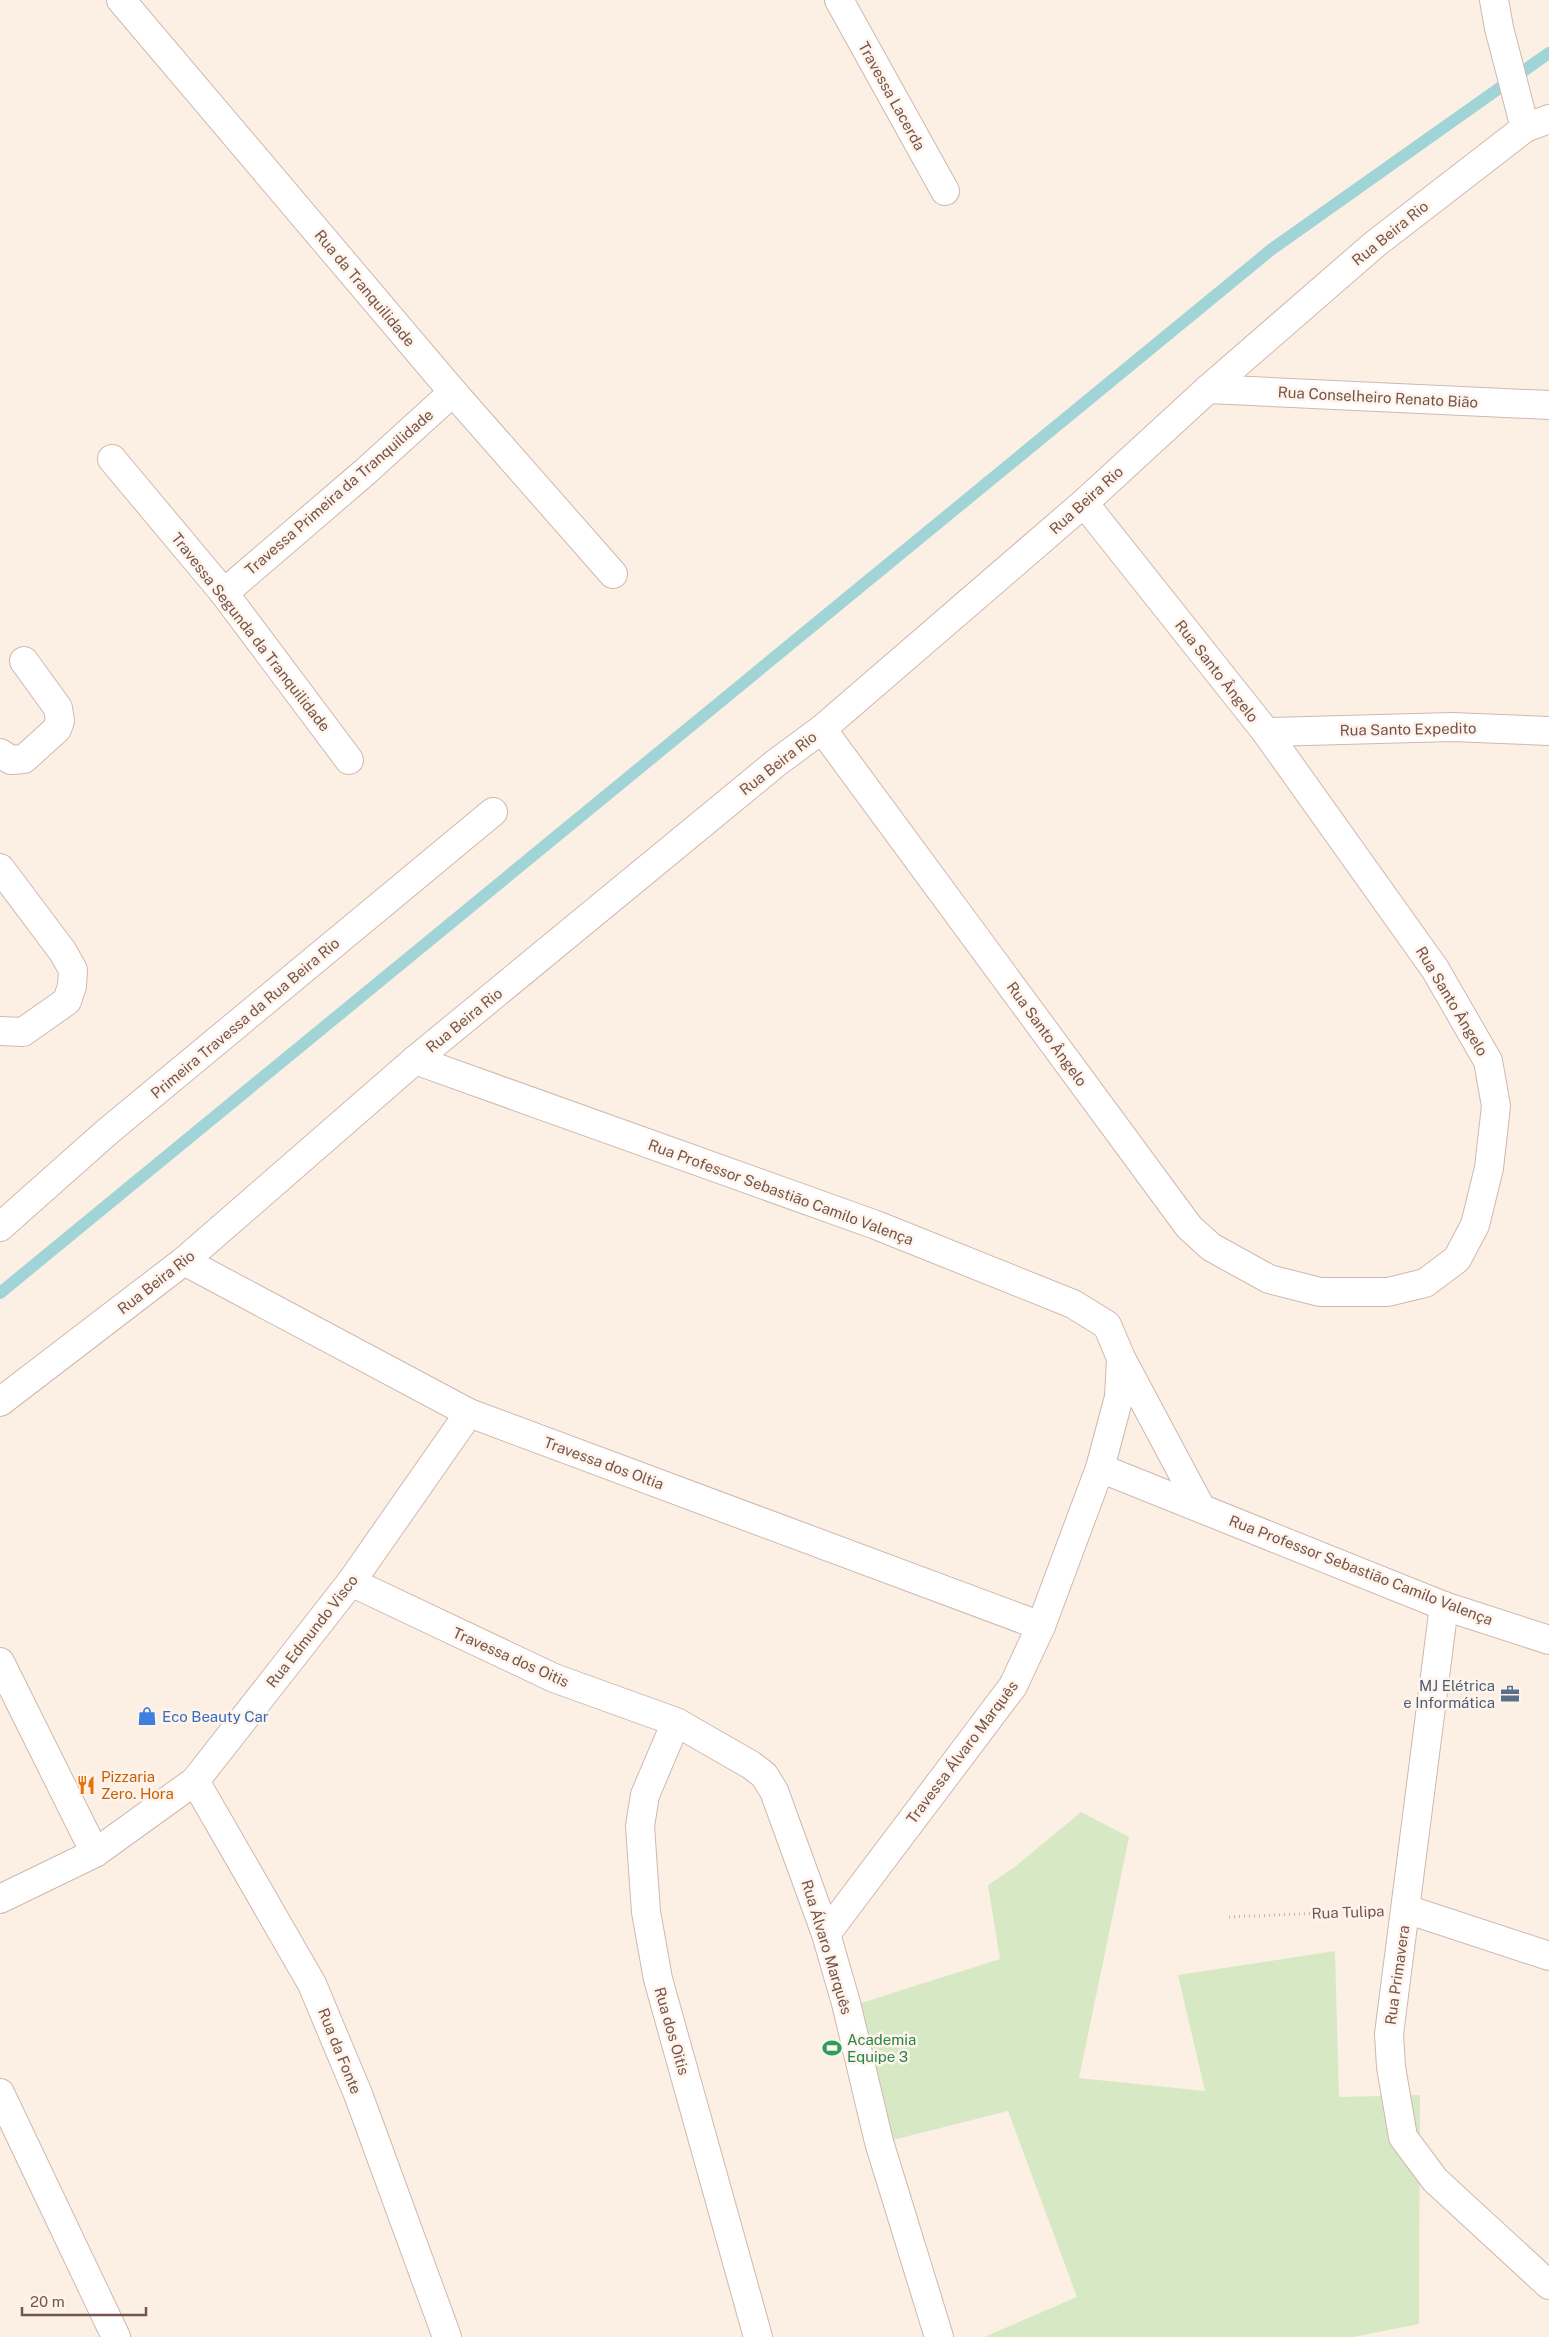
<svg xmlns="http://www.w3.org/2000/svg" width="1549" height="2337" font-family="'Public Sans',sans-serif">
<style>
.green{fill:#d7e9c4}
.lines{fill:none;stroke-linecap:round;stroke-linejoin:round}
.stream{stroke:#a0d4d6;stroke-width:12}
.minor-casing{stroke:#cfb8af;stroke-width:30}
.path{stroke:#d5aea0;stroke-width:3;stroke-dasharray:1 4;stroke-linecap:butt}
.minor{stroke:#fff;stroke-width:28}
.labels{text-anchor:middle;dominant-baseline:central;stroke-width:5;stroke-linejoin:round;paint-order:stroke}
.street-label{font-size:15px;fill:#74544b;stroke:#fef4eb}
.service-label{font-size:15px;fill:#4e5e75;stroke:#fef4eb;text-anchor:end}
.shop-label{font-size:15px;fill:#366cbe;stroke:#fef4eb;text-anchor:start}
.food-label{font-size:15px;fill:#c56008;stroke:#fef4eb;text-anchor:start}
.leisure-label{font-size:15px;fill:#27864d;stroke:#fef4eb;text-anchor:start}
</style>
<rect width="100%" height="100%" fill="#fcf0e5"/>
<path class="green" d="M 1081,1812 L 1129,1837 L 1079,2078 L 1205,2091 L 1178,1975 L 1335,1951 L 1339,2097 L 1420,2095 L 1419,2324 L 1353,2337 L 984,2337 L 1077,2297 L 1008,2111 L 885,2142 L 858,2004 L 1000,1959 L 988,1885 L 1016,1866 Z"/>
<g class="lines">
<path class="stream" d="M 0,1293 L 1272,249 L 1549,53"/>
<g class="minor-casing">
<g id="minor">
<path d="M 121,0 L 453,392 L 613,574"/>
<path d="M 839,0 L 945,191"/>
<path d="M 1494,0 L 1499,28 L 1525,128"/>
<path d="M 1208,389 L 1549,405"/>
<path d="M 112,459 L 224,593 L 349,760"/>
<path d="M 224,593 L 365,472 L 453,392"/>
<path d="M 822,729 L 1189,1227 L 1211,1247 L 1269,1279 L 1320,1292 L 1388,1292 L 1425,1283 L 1457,1259 L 1475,1225 L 1489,1168 L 1496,1106 L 1488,1061 L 1435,969 L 1266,732 L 1084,503"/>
<path d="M 1266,732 L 1452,727 L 1549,731"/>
<path d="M 0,753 L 11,760 L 24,759 L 57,729 L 60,721 L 58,708 L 24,661"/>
<path d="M 0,868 L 63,952 L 73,970 L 72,986 L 67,1001 L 23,1032 L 0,1031"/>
<path d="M 415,1060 L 876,1225 L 1073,1304 L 1107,1325 L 1121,1358 L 1119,1397 L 1100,1468 L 1444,1606 L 1549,1640"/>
<path d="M 0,1227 L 107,1132 L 493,812"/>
<path d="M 184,1261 L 469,1413 L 1041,1626"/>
<path d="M 1121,1358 L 1201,1508"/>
<path d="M 0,1402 L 184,1261 L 415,1060 L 776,763 L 822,729 L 1084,503 L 1208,389 L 1375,244 L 1525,128 L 1549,119"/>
<path d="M 351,1582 L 554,1678 L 676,1722 L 751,1765 L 764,1775 L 774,1791 L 826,1934 L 846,2003 L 879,2142 L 939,2337"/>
<path d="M 1444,1606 L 1389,2034 L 1391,2067 L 1403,2137 L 1435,2180 L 1549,2285"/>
<path d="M 0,1662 L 95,1853"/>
<path d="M 676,1722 L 645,1795 L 640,1826 L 646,1912 L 658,1979 L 758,2337"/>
<path d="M 195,1781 L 312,1984 L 358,2094 L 447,2337"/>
<path d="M 0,1899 L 95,1853 L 195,1781 L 351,1582 L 469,1413"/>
<path d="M 1406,1909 L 1549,1956"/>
<path d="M 826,1934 L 1013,1686 L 1041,1626 L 1100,1468"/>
<path d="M 0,2093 L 116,2337"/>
</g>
</g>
<path class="path" d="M 1229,1917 L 1368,1911"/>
<use href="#minor" class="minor"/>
</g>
<defs>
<g id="office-bare" transform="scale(1.5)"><path d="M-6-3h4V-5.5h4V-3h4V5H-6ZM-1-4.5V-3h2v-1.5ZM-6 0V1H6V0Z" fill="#5c6f8a" stroke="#fef4eb" stroke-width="2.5" paint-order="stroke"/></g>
<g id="shop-bare" transform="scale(1.5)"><path d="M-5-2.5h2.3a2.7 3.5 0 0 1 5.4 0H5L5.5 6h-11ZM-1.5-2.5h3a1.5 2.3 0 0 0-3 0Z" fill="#3f7fe0" stroke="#fef4eb" stroke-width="2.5" paint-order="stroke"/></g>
<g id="restaurant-bare" transform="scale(1.5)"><path d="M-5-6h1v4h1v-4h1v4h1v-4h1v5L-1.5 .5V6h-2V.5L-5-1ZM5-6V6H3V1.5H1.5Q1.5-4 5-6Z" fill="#e8710a" stroke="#fef4eb" stroke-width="2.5" paint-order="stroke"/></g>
<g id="stadium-bare" transform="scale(1.5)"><path d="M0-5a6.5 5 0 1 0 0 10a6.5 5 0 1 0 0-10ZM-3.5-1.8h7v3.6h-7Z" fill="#2e9e5b" stroke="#fef4eb" stroke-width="2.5" paint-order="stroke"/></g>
</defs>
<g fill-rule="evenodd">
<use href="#office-bare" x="1510" y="1694"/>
<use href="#shop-bare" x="147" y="1716"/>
<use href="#restaurant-bare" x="86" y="1785"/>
<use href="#stadium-bare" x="832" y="2048"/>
</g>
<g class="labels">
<g class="street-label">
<text transform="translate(892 96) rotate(61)">Travessa Lacerda</text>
<text transform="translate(1390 233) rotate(-39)">Rua Beira Rio</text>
<text transform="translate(365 288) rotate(50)">Rua da Tranquilidade</text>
<text transform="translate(1378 397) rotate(3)">Rua Conselheiro Renato Bião</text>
<text transform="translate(339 492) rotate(-41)">Travessa Primeira da Tranquilidade</text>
<text transform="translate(1086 500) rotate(-42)">Rua Beira Rio</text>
<text transform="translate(251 632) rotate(52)">Travessa Segunda da Tranquilidade</text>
<text transform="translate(1217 671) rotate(52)">Rua Santo Ângelo</text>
<text transform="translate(1408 729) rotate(-1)">Rua Santo Expedito</text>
<text transform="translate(778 763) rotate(-38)">Rua Beira Rio</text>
<text transform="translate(1452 1001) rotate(59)">Rua Santo Ângelo</text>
<text transform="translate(245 1018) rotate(-40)">Primeira Travessa da Rua Beira Rio</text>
<text transform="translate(464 1020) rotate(-39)">Rua Beira Rio</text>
<text transform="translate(1047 1034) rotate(54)">Rua Santo Ângelo</text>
<text transform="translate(781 1192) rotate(20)">Rua Professor Sebastião Camilo Valença</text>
<text transform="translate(156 1282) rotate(-38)">Rua Beira Rio</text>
<text transform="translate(604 1463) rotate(20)">Travessa dos Oltia</text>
<text transform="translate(1361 1570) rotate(21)">Rua Professor Sebastião Camilo Valença</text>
<text transform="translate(312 1631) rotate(-52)">Rua Edmundo Visco</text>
<text transform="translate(511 1657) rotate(24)">Travessa dos Oitis</text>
<text transform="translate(962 1752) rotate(-53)">Travessa Álvaro Marquês</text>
<text transform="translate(1348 1912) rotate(-2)">Rua Tulipa</text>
<text transform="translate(827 1947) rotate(73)">Rua Álvaro Marquês</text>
<text transform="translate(1397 1975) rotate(-82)">Rua Primavera</text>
<text transform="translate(672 2031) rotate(74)">Rua dos Oitis</text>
<text transform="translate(340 2051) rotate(68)">Rua da Fonte</text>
</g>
<g class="service-label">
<text x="1495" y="1685">MJ Elétrica<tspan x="1495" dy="17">e Informática</tspan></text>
</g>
<g class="shop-label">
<text x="162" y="1716">Eco Beauty Car</text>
</g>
<g class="food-label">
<text x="101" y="1776">Pizzaria<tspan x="101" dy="17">Zero. Hora</tspan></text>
</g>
<g class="leisure-label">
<text x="847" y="2039">Academia<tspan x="847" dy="17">Equipe 3</tspan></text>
</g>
</g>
<path d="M22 2307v8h124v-8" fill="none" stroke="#74544b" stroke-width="2.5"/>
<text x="30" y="2307" font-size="15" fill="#74544b" stroke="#fef4eb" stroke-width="4" paint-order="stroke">20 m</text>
</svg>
